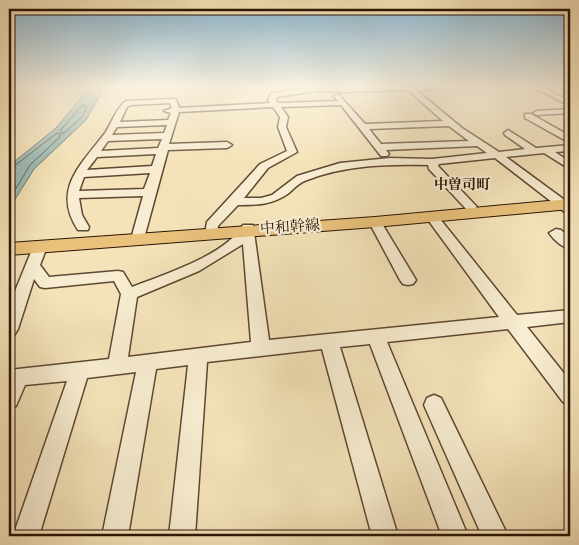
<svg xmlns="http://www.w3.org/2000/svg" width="579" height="545" font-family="Vollkorn,'Noto Serif JP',serif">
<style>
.water{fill:#9ebdb7;stroke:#707970}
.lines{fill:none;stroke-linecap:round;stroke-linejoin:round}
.shore{stroke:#64685e;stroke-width:1}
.minor-casing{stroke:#5d4833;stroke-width:3}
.major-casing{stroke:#2b1406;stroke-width:2}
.minor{fill:#f8edd2;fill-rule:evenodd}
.major{fill:#eac27c;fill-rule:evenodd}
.labels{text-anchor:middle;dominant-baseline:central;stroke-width:4.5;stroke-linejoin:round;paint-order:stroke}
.far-neighbourhood-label{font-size:14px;font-weight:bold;fill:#2b1406;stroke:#f8edd2}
.street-label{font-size:15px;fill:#2b1406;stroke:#f8edd2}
</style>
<rect width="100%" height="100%" fill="#f4e3b9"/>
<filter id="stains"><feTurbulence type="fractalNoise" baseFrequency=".004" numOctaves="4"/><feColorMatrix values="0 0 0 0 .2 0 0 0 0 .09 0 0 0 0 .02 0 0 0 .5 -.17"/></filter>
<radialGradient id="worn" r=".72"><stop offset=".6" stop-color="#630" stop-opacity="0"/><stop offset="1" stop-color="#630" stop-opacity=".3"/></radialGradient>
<path class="water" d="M 90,87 L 105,87 L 86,120 L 34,169 L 9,209 L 9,166 L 56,128 Z"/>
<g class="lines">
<g class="shore">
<path d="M 83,105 L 87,107 L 82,117 L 64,133 L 61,133 L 61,130 Z"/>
<path d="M 9,170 L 57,133 L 60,134 L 60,137 L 30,165 L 9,200"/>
</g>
<g class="minor-casing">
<g id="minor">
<path d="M 316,87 L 433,87 L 430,89 L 416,90 L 462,128 L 499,152 L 525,149 L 505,135 L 504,133 L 508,130 L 536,148 L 570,145 L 570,151 L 555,152 L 570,162 L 570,168 L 568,168 L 544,153 L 506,157 L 570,204 L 570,214 L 566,213 L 495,158 L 439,164 L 438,166 L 477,207 L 471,211 L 467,210 L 429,169 L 428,165 C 387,164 346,165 307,180 C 300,182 294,188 289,193 C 272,205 258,205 238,205 L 218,226 L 217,237 L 207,237 L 205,234 L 207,222 L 260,164 L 287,151 L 278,127 L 280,117 L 273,107 L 179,112 L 169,144 L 227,142 L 232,145 L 227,148 L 168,150 L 143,242 L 138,243 L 131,239 L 143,196 L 79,198 L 82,215 L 89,227 L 88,230 L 78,230 C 51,189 82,164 105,133 C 112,123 116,108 126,101 L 173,99 L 176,99 L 179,108 L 270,103 L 268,100 L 271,93 ZM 408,90 L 443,121 L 365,124 L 338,94 L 334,96 L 338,101 L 278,103 L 276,100 L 277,97 L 317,91 L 343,92 ZM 170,103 L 172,108 L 164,111 L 171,113 L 168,120 L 120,122 L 127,107 L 131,105 ZM 341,105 L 381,156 L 387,156 L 389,154 L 386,150 L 477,146 L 487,153 L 432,159 L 390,158 L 340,163 L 297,176 L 272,195 L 261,198 L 244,198 L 268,168 L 297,152 L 286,127 L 288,117 L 281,107 ZM 167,125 L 164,133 L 112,135 L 117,127 ZM 449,126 L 469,141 L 381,144 L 369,129 ZM 162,139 L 158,148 L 101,151 L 108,141 ZM 156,154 L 152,166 L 87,170 L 97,157 ZM 150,173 L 144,189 L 79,191 L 84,177 Z"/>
<path d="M 533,87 L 541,87 L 570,101 L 570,106 Z"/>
<path d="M 559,87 L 570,88 L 570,92 L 560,88 Z"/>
<path d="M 570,109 L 570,113 L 537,115 L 533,113 L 537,111 Z"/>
<path d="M 525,114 L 531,114 L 570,136 L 570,143 L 525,118 Z"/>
<path d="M 432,213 L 436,214 L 517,315 L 570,310 L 570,322 L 527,327 L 570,381 L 570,405 L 563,402 L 508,329 L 387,342 L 468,536 L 442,536 L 370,344 L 340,347 L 398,536 L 372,536 L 322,349 L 207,362 L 195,536 L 169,536 L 188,365 L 156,369 L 128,536 L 102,536 L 136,372 L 87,378 L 39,536 L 13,536 L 67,381 L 25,385 L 16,406 L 9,408 L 9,370 L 109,359 L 121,294 L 114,281 L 45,288 L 40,287 L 34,279 L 18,329 L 15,334 L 9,336 L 9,306 L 31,252 L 27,247 L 29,244 L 39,244 L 45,252 L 40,265 L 49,277 L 118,271 L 123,272 L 132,287 C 165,274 226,255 243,225 L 253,225 L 269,340 L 499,317 L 426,217 ZM 243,244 L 251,342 L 128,357 L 137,297 L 199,271 Z"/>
<path d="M 375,218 L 381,222 L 416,280 L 413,284 L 408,285 L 403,284 L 400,280 L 369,222 Z"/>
<path d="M 556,229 L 561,230 L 570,238 L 570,249 C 562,247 554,240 549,233 Z"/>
<path d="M 434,395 L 441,398 L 508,536 L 482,536 L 424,405 L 427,398 Z"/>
</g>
</g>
<g class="major-casing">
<path id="major" d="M 570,199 L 570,209 L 375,227 L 9,255 L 9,243 L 375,217 Z"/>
</g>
<use href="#minor" class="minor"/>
<use href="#major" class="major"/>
</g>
<linearGradient id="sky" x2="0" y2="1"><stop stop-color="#8ab8d4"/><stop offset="0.53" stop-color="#faf2e0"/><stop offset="1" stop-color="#faf2e0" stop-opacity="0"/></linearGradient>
<rect width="579" height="163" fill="url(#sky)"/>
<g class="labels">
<g class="far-neighbourhood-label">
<text x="462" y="185">中曽司町</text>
</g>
<g class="street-label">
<text transform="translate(290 228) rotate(-4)">中和幹線</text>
</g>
</g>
<rect width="579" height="545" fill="none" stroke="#f4e3b9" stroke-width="30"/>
<rect x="10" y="10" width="559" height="525" fill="none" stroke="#2b1406" stroke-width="2.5"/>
<rect x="15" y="15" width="549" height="515" fill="none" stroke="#2b1406"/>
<rect width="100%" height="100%" filter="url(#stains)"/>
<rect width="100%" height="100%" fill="url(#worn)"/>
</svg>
